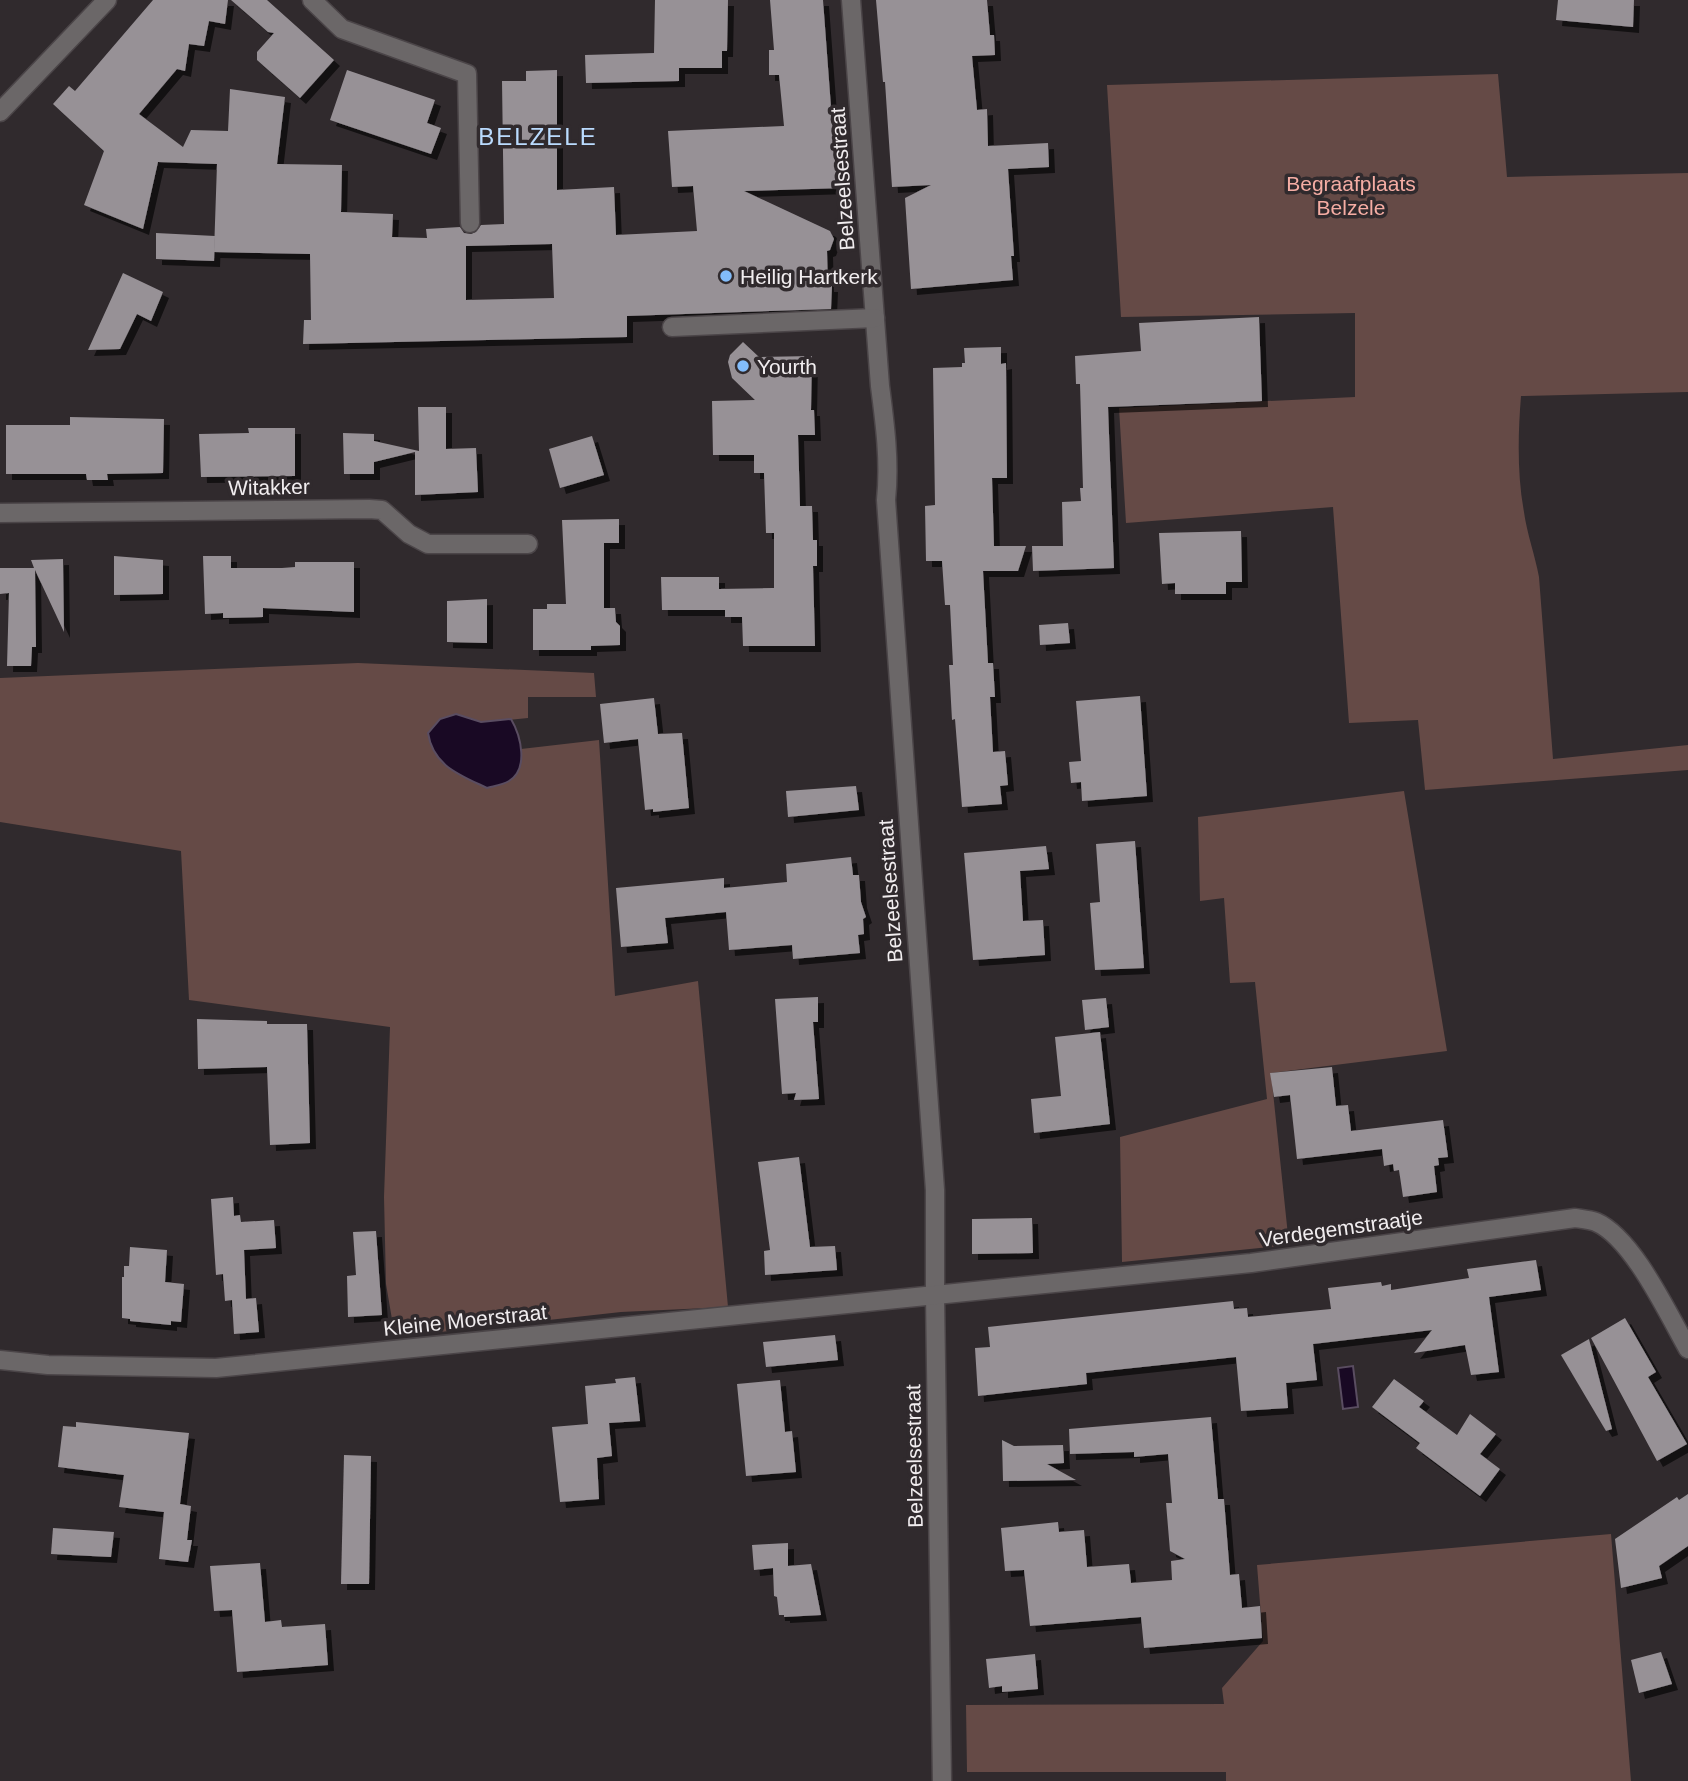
<svg xmlns="http://www.w3.org/2000/svg" width="1688" height="1781" font-family="Helvetica,sans-serif">
<style>
.green{fill:#654a46}
.water{fill:#190924;stroke:#5a4d61;stroke-width:2}
.building{fill:#979196;fill-rule:evenodd;filter:url(#shadow)}
.lines{fill:none;stroke-linecap:round;stroke-linejoin:round}
.street-casing{stroke:#4b4548;stroke-width:21}
.street{stroke:#6b6768;stroke-width:18}
.poi-dot{fill:#82bcfa;stroke:#302a2d;stroke-width:2.5}
.labels{text-anchor:middle;dominant-baseline:central;stroke-width:7;stroke-linejoin:round;paint-order:stroke}
.street-label{font-size:21px;fill:#f1edef;stroke:#302a2d}
.park-label{font-size:21px;fill:#f5ada4;stroke:#302a2d}
.poi-label{font-size:21px;fill:#f1edef;stroke:#302a2d;text-anchor:start}
.quarter-label{font-size:24px;letter-spacing:2px;fill:#badbfe;stroke:#302a2d}
</style>
<defs>
<filter id="shadow"><feDropShadow dx="6" dy="6" stdDeviation="0" flood-color="#0009"/></filter>
</defs>
<rect width="100%" height="100%" fill="#302a2d"/>
<g class="green">
<path d="M 1498,74 L 1507,177 L 1688,173 L 1688,392 L 1521,396 C 1518,434 1517,474 1524,512 C 1527,534 1535,555 1539,577 L 1553,759 L 1688,745 L 1688,770 L 1425,790 L 1418,720 L 1349,723 L 1333,507 L 1126,523 L 1119,408 L 1355,397 L 1355,313 L 1121,317 L 1107,85 Z"/>
<path d="M 358,663 L 594,673 L 596,697 L 528,697 L 528,718 C 513,719 497,722 482,722 C 453,720 453,703 428,733 L 442,763 L 487,788 L 520,765 L 521,749 L 599,740 L 615,996 L 698,981 L 728,1307 L 621,1312 L 395,1337 L 386,1284 L 384,1197 L 390,1027 L 189,1000 L 181,851 L 0,822 L 0,678 Z"/>
<path d="M 1404,791 L 1447,1051 L 1271,1073 L 1289,1245 L 1122,1262 L 1120,1137 L 1267,1099 L 1255,982 L 1230,983 L 1224,898 L 1200,901 L 1198,817 Z"/>
<path d="M 1611,1534 L 1631,1781 L 1226,1781 L 1226,1772 L 967,1772 L 966,1705 L 1224,1704 L 1222,1688 L 1263,1641 L 1257,1565 Z"/>
</g>
<g class="water">
<path d="M 456,714 L 481,722 L 511,719 C 521,736 529,769 509,781 C 502,785 494,786 487,788 C 460,775 433,766 428,733 L 440,719 Z"/>
<path d="M 1353,1366 L 1358,1407 L 1343,1409 L 1338,1368 Z"/>
</g>
<g class="building">
<path d="M 153,0 L 228,0 L 225,24 L 209,21 L 204,46 L 189,44 L 185,71 L 177,69 L 139,114 L 183,147 L 191,130 L 228,131 L 230,89 L 285,97 L 277,164 L 342,165 L 341,212 L 393,214 L 392,237 L 427,238 L 426,229 L 460,227 L 464,233 L 471,234 L 476,232 L 481,225 L 504,224 L 502,81 L 526,81 L 526,71 L 557,70 L 557,190 L 614,187 L 616,235 L 697,231 L 693,186 L 672,187 L 668,131 L 784,126 L 779,75 L 769,75 L 769,50 L 774,50 L 770,0 L 823,0 L 835,161 L 842,161 L 843,188 L 744,191 L 830,231 L 834,239 L 830,250 L 827,251 L 828,286 L 832,286 L 831,309 L 627,316 L 627,337 L 303,344 L 304,320 L 311,320 L 310,254 L 214,252 L 217,164 L 158,162 L 143,229 L 84,205 L 104,151 L 53,104 L 69,86 L 75,91 ZM 552,244 L 554,298 L 466,300 L 466,246 Z"/>
<path d="M 231,0 L 267,0 L 334,60 L 300,98 L 257,60 L 257,52 L 274,33 L 268,32 Z"/>
<path d="M 655,0 L 728,0 L 727,51 L 722,51 L 722,68 L 679,68 L 679,81 L 586,83 L 585,55 L 654,53 Z"/>
<path d="M 876,0 L 987,0 L 990,35 L 994,35 L 995,55 L 972,56 L 977,110 L 987,109 L 988,146 L 1048,143 L 1049,167 L 1008,169 L 1014,256 L 1011,256 L 1013,280 L 911,289 L 905,198 L 931,185 L 892,187 L 885,82 L 883,82 Z"/>
<path d="M 1558,0 L 1634,0 L 1633,27 L 1556,20 Z"/>
<path d="M 347,70 L 435,100 L 427,123 L 441,128 L 431,154 L 330,120 Z"/>
<path d="M 156,233 L 215,236 L 214,261 L 156,259 Z"/>
<path d="M 123,273 L 163,292 L 151,321 L 137,314 L 120,349 L 88,350 Z"/>
<path d="M 1259,317 L 1262,401 L 1108,407 L 1114,568 L 1033,571 L 1032,546 L 1063,546 L 1062,502 L 1081,501 L 1080,488 L 1083,488 L 1080,384 L 1076,384 L 1075,356 L 1141,351 L 1139,323 Z"/>
<path d="M 743,342 L 759,357 L 812,356 L 811,410 L 814,410 L 815,435 L 798,435 L 800,506 L 812,506 L 813,540 L 817,540 L 817,566 L 813,566 L 815,646 L 743,646 L 742,617 L 725,617 L 725,610 L 662,610 L 661,577 L 719,577 L 719,589 L 774,588 L 774,533 L 766,533 L 764,473 L 754,473 L 754,455 L 713,455 L 712,401 L 755,400 L 732,378 L 728,362 L 730,355 Z"/>
<path d="M 1001,347 L 1001,364 L 1006,363 L 1007,478 L 992,478 L 994,546 L 1026,546 L 1018,571 L 983,571 L 988,663 L 993,663 L 995,697 L 990,697 L 993,752 L 1005,751 L 1008,785 L 1000,786 L 1002,804 L 962,807 L 955,719 L 952,720 L 949,665 L 953,665 L 950,605 L 945,605 L 942,561 L 926,561 L 925,506 L 935,505 L 933,368 L 962,367 L 962,363 L 965,363 L 964,348 Z"/>
<path d="M 418,407 L 446,407 L 446,449 L 476,448 L 478,492 L 415,495 L 415,452 L 374,462 L 374,474 L 344,474 L 343,433 L 374,434 L 374,441 L 419,451 Z"/>
<path d="M 70,417 L 164,419 L 163,473 L 107,474 L 108,480 L 87,480 L 86,474 L 6,474 L 6,425 L 70,425 Z"/>
<path d="M 248,428 L 295,428 L 295,476 L 201,477 L 199,434 L 249,433 Z"/>
<path d="M 592,436 L 604,475 L 560,488 L 549,449 Z"/>
<path d="M 619,519 L 619,543 L 604,543 L 604,608 L 615,608 L 616,622 L 620,626 L 620,645 L 591,646 L 591,650 L 533,650 L 533,609 L 547,609 L 547,604 L 566,604 L 562,520 Z"/>
<path d="M 1241,531 L 1242,582 L 1226,582 L 1226,594 L 1175,594 L 1175,583 L 1162,584 L 1159,533 Z"/>
<path d="M 114,556 L 163,560 L 163,594 L 114,595 Z"/>
<path d="M 203,556 L 231,556 L 231,568 L 282,568 L 295,567 L 295,562 L 354,562 L 354,612 L 263,608 L 263,617 L 223,618 L 223,613 L 205,614 Z"/>
<path d="M 63,559 L 64,632 L 35,570 L 36,647 L 32,647 L 31,666 L 7,666 L 9,593 L 0,594 L 0,568 L 34,568 L 31,560 Z"/>
<path d="M 487,599 L 487,643 L 447,642 L 447,601 Z"/>
<path d="M 1068,623 L 1070,643 L 1040,645 L 1039,625 Z"/>
<path d="M 1140,696 L 1147,796 L 1082,801 L 1081,782 L 1071,783 L 1069,762 L 1081,761 L 1076,701 Z"/>
<path d="M 654,698 L 658,734 L 682,733 L 689,808 L 653,812 L 653,809 L 645,810 L 638,739 L 604,743 L 600,704 Z"/>
<path d="M 856,786 L 859,810 L 788,817 L 786,791 Z"/>
<path d="M 1135,841 L 1144,968 L 1095,970 L 1090,903 L 1100,902 L 1096,844 Z"/>
<path d="M 1046,846 L 1049,869 L 1020,871 L 1023,921 L 1043,920 L 1045,955 L 973,960 L 964,853 Z"/>
<path d="M 851,857 L 853,875 L 859,875 L 861,902 L 866,917 L 863,919 L 864,934 L 858,935 L 860,953 L 793,959 L 792,945 L 729,950 L 726,912 L 665,918 L 668,943 L 621,947 L 616,888 L 724,878 L 724,888 L 787,882 L 786,864 Z"/>
<path d="M 818,997 L 818,1022 L 813,1022 L 819,1099 L 794,1100 L 796,1093 L 782,1094 L 775,999 Z"/>
<path d="M 1106,998 L 1109,1027 L 1085,1030 L 1082,1000 Z"/>
<path d="M 197,1019 L 267,1021 L 267,1024 L 307,1024 L 310,1143 L 270,1145 L 267,1067 L 198,1069 Z"/>
<path d="M 1100,1032 L 1110,1124 L 1034,1133 L 1031,1099 L 1061,1096 L 1055,1037 Z"/>
<path d="M 1332,1067 L 1336,1106 L 1348,1105 L 1351,1131 L 1443,1120 L 1448,1157 L 1438,1158 L 1439,1165 L 1434,1166 L 1437,1192 L 1403,1197 L 1399,1170 L 1394,1171 L 1393,1164 L 1384,1166 L 1382,1149 L 1297,1159 L 1290,1095 L 1274,1097 L 1270,1073 Z"/>
<path d="M 799,1157 L 810,1247 L 835,1246 L 837,1270 L 765,1275 L 764,1251 L 770,1250 L 758,1162 Z"/>
<path d="M 233,1197 L 234,1216 L 240,1215 L 241,1222 L 274,1220 L 276,1248 L 244,1250 L 246,1299 L 256,1298 L 259,1332 L 234,1334 L 232,1300 L 225,1301 L 223,1274 L 216,1275 L 211,1199 Z"/>
<path d="M 1032,1218 L 1033,1253 L 972,1254 L 972,1219 Z"/>
<path d="M 376,1231 L 382,1315 L 348,1317 L 347,1276 L 356,1275 L 353,1232 Z"/>
<path d="M 130,1247 L 167,1250 L 165,1282 L 184,1284 L 181,1322 L 171,1321 L 171,1325 L 130,1321 L 130,1319 L 122,1318 L 122,1277 L 124,1277 L 124,1266 L 129,1266 Z"/>
<path d="M 1536,1260 L 1541,1290 L 1489,1297 L 1499,1372 L 1471,1375 L 1465,1345 L 1414,1353 L 1432,1330 L 1313,1344 L 1317,1380 L 1286,1383 L 1288,1408 L 1241,1411 L 1236,1357 L 1086,1373 L 1087,1384 L 978,1396 L 975,1348 L 990,1347 L 988,1327 L 1233,1301 L 1234,1309 L 1247,1308 L 1248,1317 L 1331,1309 L 1328,1288 L 1381,1282 L 1382,1286 L 1391,1284 L 1391,1290 L 1469,1278 L 1467,1269 Z"/>
<path d="M 1625,1318 L 1656,1372 L 1648,1377 L 1687,1444 L 1657,1461 L 1591,1338 Z"/>
<path d="M 835,1335 L 838,1360 L 766,1367 L 763,1342 Z"/>
<path d="M 1589,1339 L 1612,1429 L 1606,1431 L 1561,1355 Z"/>
<path d="M 635,1377 L 640,1421 L 609,1423 L 612,1456 L 597,1458 L 599,1499 L 560,1502 L 552,1427 L 588,1424 L 585,1386 L 616,1383 L 615,1379 Z"/>
<path d="M 1394,1379 L 1424,1401 L 1419,1407 L 1457,1435 L 1470,1414 L 1496,1434 L 1480,1454 L 1500,1469 L 1480,1496 L 1416,1448 L 1420,1443 L 1372,1407 Z"/>
<path d="M 780,1380 L 785,1432 L 792,1431 L 796,1472 L 746,1476 L 737,1384 Z"/>
<path d="M 1211,1417 L 1218,1499 L 1224,1499 L 1230,1575 L 1239,1574 L 1242,1608 L 1260,1606 L 1262,1638 L 1144,1648 L 1141,1617 L 1030,1626 L 1024,1570 L 1005,1571 L 1001,1528 L 1058,1522 L 1059,1532 L 1084,1530 L 1087,1567 L 1129,1564 L 1131,1583 L 1172,1580 L 1171,1561 L 1185,1559 L 1170,1551 L 1166,1503 L 1172,1503 L 1168,1454 L 1134,1457 L 1134,1452 L 1070,1454 L 1069,1429 Z"/>
<path d="M 76,1422 L 189,1433 L 180,1504 L 191,1506 L 187,1540 L 192,1540 L 188,1562 L 159,1559 L 164,1512 L 119,1507 L 124,1475 L 58,1467 L 63,1426 L 76,1427 Z"/>
<path d="M 1002,1440 L 1014,1446 L 1063,1445 L 1064,1463 L 1047,1464 L 1076,1480 L 1003,1481 Z"/>
<path d="M 344,1455 L 371,1456 L 369,1584 L 341,1584 Z"/>
<path d="M 1688,1494 L 1688,1546 L 1659,1566 L 1662,1578 L 1621,1588 L 1615,1539 L 1677,1497 L 1679,1500 Z"/>
<path d="M 53,1528 L 114,1532 L 111,1557 L 51,1554 Z"/>
<path d="M 788,1543 L 788,1566 L 811,1564 L 821,1615 L 784,1617 L 784,1615 L 779,1615 L 777,1597 L 774,1596 L 773,1568 L 754,1570 L 752,1545 Z"/>
<path d="M 260,1563 L 265,1622 L 281,1620 L 282,1627 L 325,1624 L 328,1665 L 237,1672 L 232,1610 L 214,1611 L 210,1566 Z"/>
<path d="M 1661,1652 L 1672,1684 L 1639,1693 L 1631,1660 Z"/>
<path d="M 1035,1654 L 1038,1689 L 1002,1692 L 1002,1686 L 989,1688 L 986,1659 Z"/>
</g>
<g class="lines">
<g class="street-casing">
<g id="street">
<path d="M 312,0 L 342,29 L 467,74 L 470,223"/>
<path d="M 851,0 L 880,386 C 885,424 890,462 886,500 L 935,1190 L 935,1296 L 942,1781"/>
<path d="M 0,112 L 107,0"/>
<path d="M 672,327 L 875,318"/>
<path d="M 0,513 L 369,509 L 382,510 L 409,534 L 428,544 L 528,544"/>
<path d="M 0,1360 L 48,1365 L 216,1368 L 1251,1263 L 1575,1218 C 1581,1219 1590,1220 1596,1222 C 1633,1238 1668,1314 1688,1349"/>
</g>
</g>
<use href="#street" class="street"/>
</g>
<g class="poi-dot">
<circle cx="726" cy="276" r="7"/>
<circle cx="743" cy="366" r="7"/>
</g>
<g class="labels">
<g class="street-label">
<text transform="translate(842 179) rotate(-94)">Belzeelsestraat</text>
<text transform="translate(269 487) rotate(-1)">Witakker</text>
<text transform="translate(890 891) rotate(-94)">Belzeelsestraat</text>
<text transform="translate(1341 1228) rotate(-8)">Verdegemstraatje</text>
<text transform="translate(465 1320) rotate(-6)">Kleine Moerstraat</text>
<text transform="translate(914 1456) rotate(-91)">Belzeelsestraat</text>
</g>
<g class="park-label">
<text x="1351" y="183">Begraafplaats<tspan x="1351" dy="24">Belzele</tspan></text>
</g>
<g class="poi-label">
<text x="740" y="276">Heilig Hartkerk</text>
<text x="757" y="366">Yourth</text>
</g>
<g class="quarter-label">
<text x="538" y="136">BELZELE</text>
</g>
</g>
</svg>
